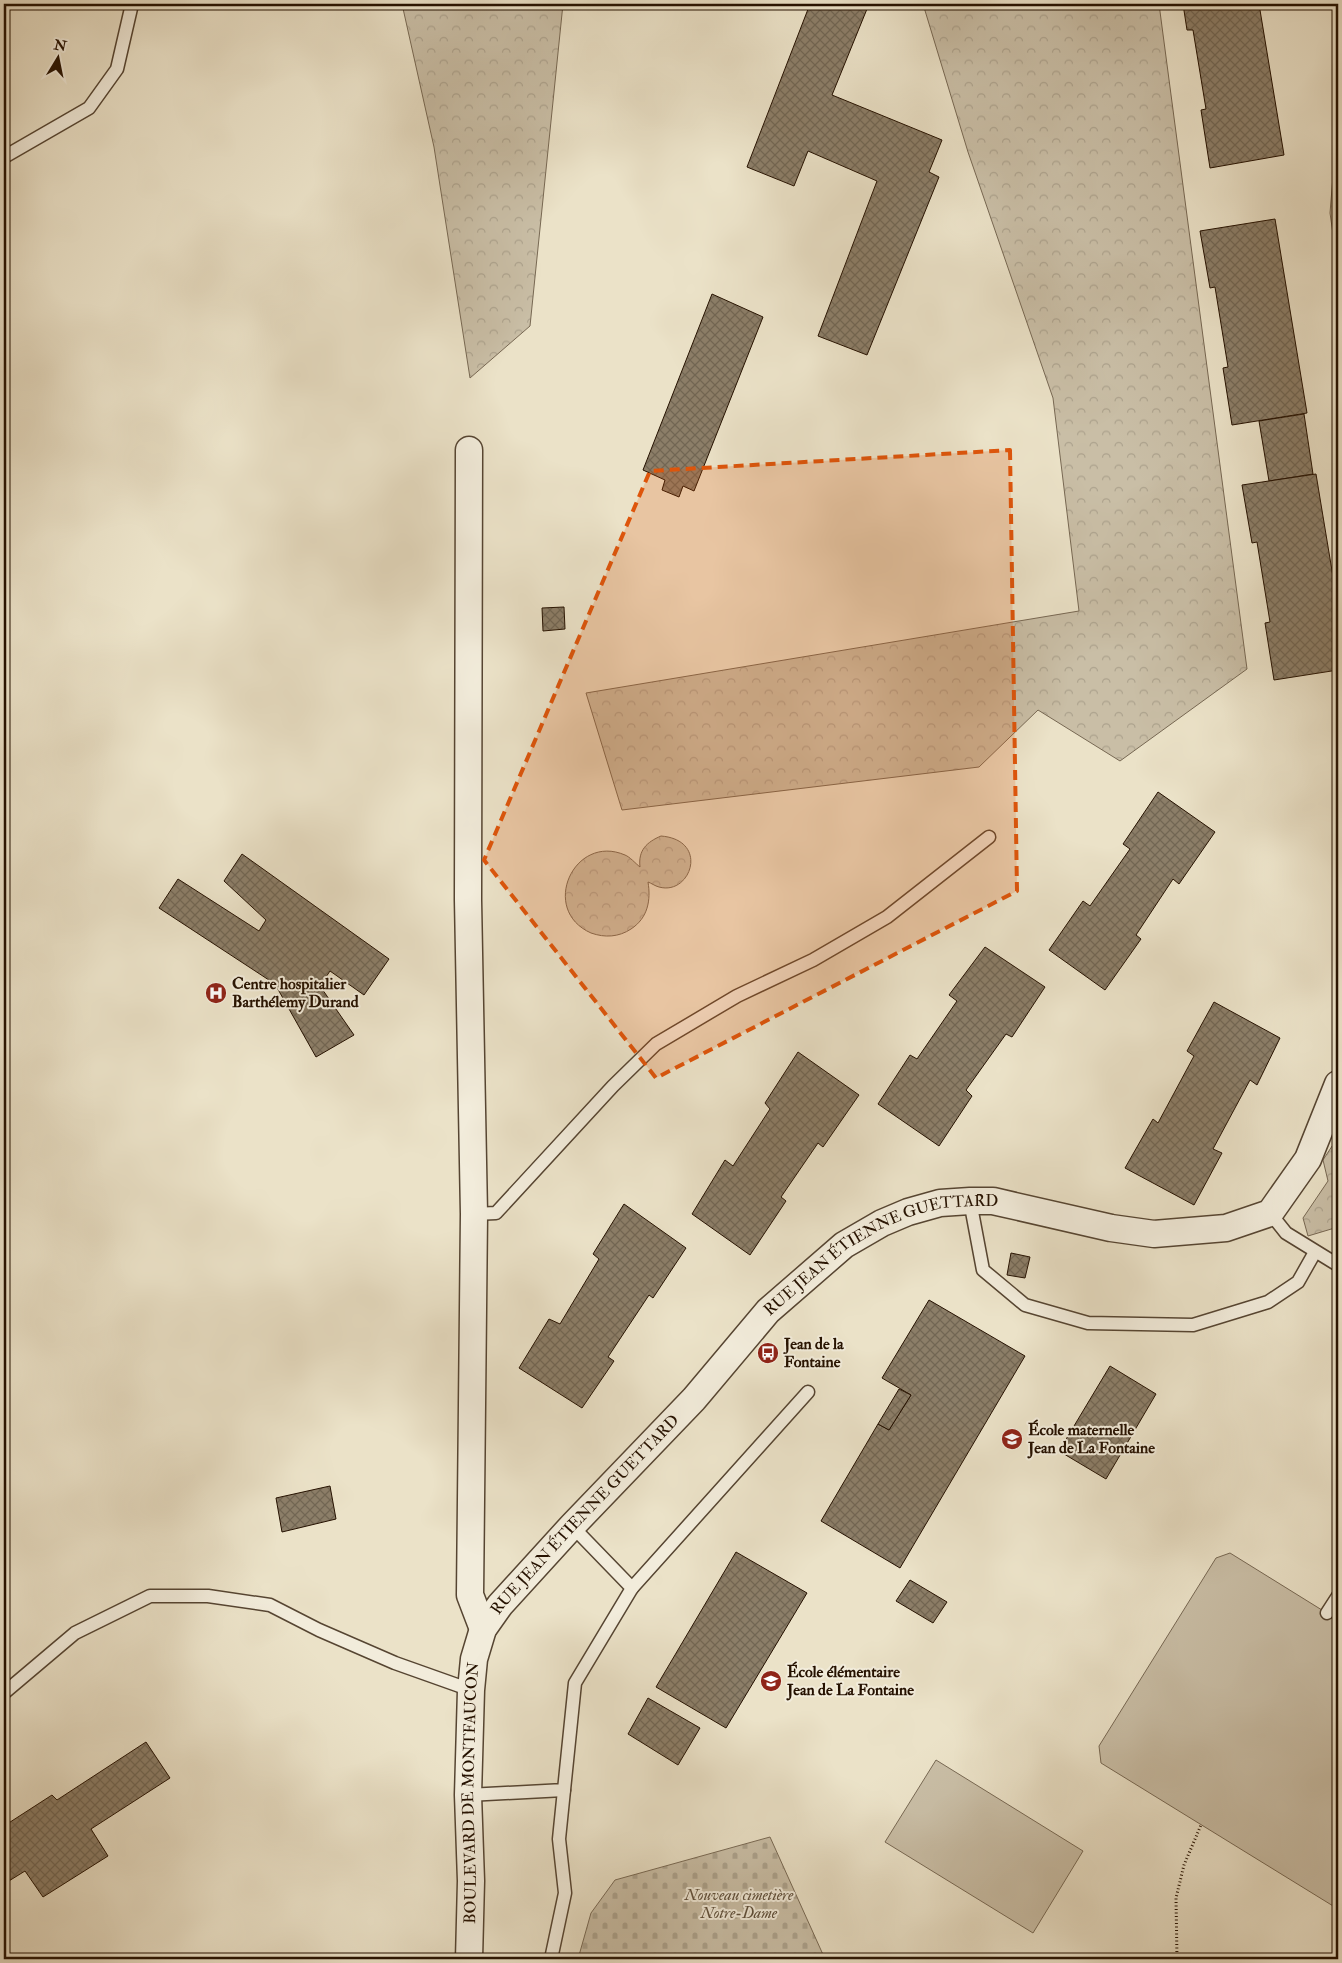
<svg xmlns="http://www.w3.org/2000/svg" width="1342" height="1963" font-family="'IM FELL Double Pica',serif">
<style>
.forest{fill:url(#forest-crowns);stroke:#776853}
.cemetery{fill:url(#cemetery-stones);stroke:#776853}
.pitch{fill:#c9bea6;stroke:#776853}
.building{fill:url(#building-cross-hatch);stroke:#251100}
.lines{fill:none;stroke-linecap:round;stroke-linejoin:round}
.service-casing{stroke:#564532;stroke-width:15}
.minor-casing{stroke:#564532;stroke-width:29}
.path{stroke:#251100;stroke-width:3;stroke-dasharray:1 2.5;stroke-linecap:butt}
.service{stroke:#f2ecdb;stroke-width:12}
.minor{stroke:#f2ecdb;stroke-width:26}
.marked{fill:#de550b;fill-opacity:0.2;stroke:#de550b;stroke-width:4;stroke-dasharray:10 6;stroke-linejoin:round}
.labels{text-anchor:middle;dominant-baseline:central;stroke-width:4;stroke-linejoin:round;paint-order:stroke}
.poi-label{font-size:16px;font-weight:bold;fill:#251100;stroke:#f2ecdb;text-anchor:start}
.street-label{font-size:16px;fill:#251100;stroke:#f2ecdb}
.park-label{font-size:16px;font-style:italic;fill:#5e4e3a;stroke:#f2ecdb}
</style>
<defs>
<pattern id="forest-crowns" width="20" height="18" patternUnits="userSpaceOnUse" patternTransform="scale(1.25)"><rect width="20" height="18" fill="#c9bea6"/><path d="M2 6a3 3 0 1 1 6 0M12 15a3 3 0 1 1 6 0" fill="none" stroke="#aca28d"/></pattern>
<pattern id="cemetery-stones" width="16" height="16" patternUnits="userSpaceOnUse" patternTransform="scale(1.25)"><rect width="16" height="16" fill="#c9bea6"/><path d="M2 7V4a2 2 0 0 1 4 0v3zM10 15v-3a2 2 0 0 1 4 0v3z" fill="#aca28d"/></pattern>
<pattern id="building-cross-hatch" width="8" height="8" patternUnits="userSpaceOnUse" patternTransform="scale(1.25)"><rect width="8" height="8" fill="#8c7e68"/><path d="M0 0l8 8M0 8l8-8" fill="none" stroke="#726653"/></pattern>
</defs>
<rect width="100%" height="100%" fill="#ebe2c8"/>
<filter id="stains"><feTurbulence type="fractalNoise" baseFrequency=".004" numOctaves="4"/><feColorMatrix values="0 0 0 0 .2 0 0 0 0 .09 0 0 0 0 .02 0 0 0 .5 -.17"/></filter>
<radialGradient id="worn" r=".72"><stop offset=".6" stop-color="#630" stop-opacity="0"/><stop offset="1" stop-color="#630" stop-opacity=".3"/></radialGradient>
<g class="forest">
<path d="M 402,4 L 563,4 L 530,326 L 470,378 L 434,147 Z"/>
<path d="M 923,4 L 1159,4 L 1247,669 L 1120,761 L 1038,710 L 979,767 L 622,810 L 586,693 L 1079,611 L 1053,398 L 968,152 Z"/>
<path d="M 1338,115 L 1338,269 L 1330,213 Z"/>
<path d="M 661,836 C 710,840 691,896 659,887 C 655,886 651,883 648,882 C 651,900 648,918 631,929 C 619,937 605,938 591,933 C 539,910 574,833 625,855 C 630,857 635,863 640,867 C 638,850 647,842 661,836 Z"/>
<path d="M 1338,1137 L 1338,1227 L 1308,1236 L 1303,1218 L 1328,1181 L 1323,1160 Z"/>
</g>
<path class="cemetery" d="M 770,1837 L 825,1959 L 578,1959 L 591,1913 L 615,1880 Z"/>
<g class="pitch">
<path d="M 1230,1553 L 1338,1620 L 1338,1909 L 1101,1763 L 1099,1746 L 1216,1558 Z"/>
<path d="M 936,1760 L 1083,1851 L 1033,1933 L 885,1842 Z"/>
</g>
<g class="building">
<path d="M 810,4 L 869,4 L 832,95 L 942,140 L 929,172 L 939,177 L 867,355 L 818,336 L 877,181 L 808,151 L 794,186 L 747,167 Z"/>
<path d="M 1183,4 L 1259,4 L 1284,155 L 1210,168 L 1201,110 L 1206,109 L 1193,30 L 1187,30 Z"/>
<path d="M 1275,219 L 1307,413 L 1232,425 L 1223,368 L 1228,367 L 1215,287 L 1210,288 L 1200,231 Z"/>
<path d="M 712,294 L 763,317 L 694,491 L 683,486 L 679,497 L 662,490 L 665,480 L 643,470 Z"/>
<path d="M 1304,414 L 1313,474 L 1269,481 L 1259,421 Z"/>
<path d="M 1316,474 L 1338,607 L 1338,670 L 1274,680 L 1265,623 L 1270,622 L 1257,542 L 1252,543 L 1242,485 Z"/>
<path d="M 564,607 L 565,629 L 543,631 L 542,608 Z"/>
<path d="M 1158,792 L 1215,832 L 1179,884 L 1173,879 L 1136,935 L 1141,939 L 1105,990 L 1049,950 L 1083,901 L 1090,906 L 1130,849 L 1123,844 Z"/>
<path d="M 242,854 L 389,959 L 364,995 L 330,971 L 320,986 L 354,1035 L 316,1057 L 275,984 L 159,908 L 178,879 L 259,931 L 266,920 L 224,881 Z"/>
<path d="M 985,947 L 1045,987 L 1012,1037 L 1006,1034 L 966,1090 L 972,1096 L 939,1146 L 878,1104 L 910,1055 L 917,1059 L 957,1001 L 949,995 Z"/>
<path d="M 1214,1002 L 1280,1038 L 1257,1085 L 1250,1080 L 1213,1149 L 1222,1153 L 1194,1205 L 1125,1168 L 1153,1119 L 1158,1123 L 1194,1056 L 1187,1051 Z"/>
<path d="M 798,1052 L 859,1095 L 823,1147 L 818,1143 L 781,1197 L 786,1201 L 750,1255 L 692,1214 L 725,1160 L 733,1166 L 770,1109 L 765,1103 Z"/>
<path d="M 624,1204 L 686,1248 L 653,1298 L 649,1295 L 608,1357 L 614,1361 L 582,1408 L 519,1368 L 549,1319 L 560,1324 L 599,1259 L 593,1254 Z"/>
<path d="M 1011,1253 L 1030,1257 L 1025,1278 L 1007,1275 Z"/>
<path d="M 929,1300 L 1025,1356 L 900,1568 L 821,1521 L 878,1424 L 889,1430 L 911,1395 L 882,1378 Z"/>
<path d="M 1110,1366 L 1156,1394 L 1106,1479 L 1059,1451 Z"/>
<path d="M 899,1389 L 911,1395 L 889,1430 L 878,1424 Z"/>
<path d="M 330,1486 L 336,1519 L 282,1532 L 276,1498 Z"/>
<path d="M 736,1552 L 807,1593 L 726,1728 L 656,1687 Z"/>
<path d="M 910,1580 L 947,1602 L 933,1623 L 896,1601 Z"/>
<path d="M 648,1698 L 700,1728 L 678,1765 L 628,1734 Z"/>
<path d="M 146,1742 L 170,1778 L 91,1829 L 108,1856 L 43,1897 L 25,1871 L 4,1884 L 4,1826 L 52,1795 L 57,1800 Z"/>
</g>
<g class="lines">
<g class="service-casing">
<g id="service">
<path d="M 4,157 L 89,108 L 117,69 L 132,4"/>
<path d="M 970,1201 L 983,1270 L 1025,1305 L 1088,1323 L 1193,1325 L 1268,1302 L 1298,1282 L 1315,1252"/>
<path d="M 1270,1213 L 1286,1233 L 1338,1265"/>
<path d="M 474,1214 L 496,1213 L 613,1086 L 656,1044 L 737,996 L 813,960 L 887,917 L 989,837"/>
<path d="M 632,1588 L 808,1392"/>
<path d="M 1327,1613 L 1338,1596"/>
<path d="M 4,1693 L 75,1633 L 150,1596 L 208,1596 L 270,1605 L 319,1630 L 395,1663 L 471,1690"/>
<path d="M 468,1795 L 564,1790 L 575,1683 L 632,1588 L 572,1526"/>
<path d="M 551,1959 L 565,1893 L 559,1839 L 564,1790"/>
</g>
</g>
<g class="minor-casing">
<g id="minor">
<path d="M 469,450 L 468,900 L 474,1214 L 470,1595 L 483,1629"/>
<path id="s1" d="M 469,1959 L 471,1881 L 468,1795 L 471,1690 L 474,1659 L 483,1629 L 500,1605 L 572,1526 L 694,1399 L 768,1311 L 844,1245 L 882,1223 L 908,1212 L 940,1203 L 970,1201 L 993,1201 L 1111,1228 L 1154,1234 L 1226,1228 L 1270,1213 L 1308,1159 L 1338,1084"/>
</g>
</g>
<path class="path" d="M 1177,1959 L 1176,1898 L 1184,1865 L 1201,1825"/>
<use href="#service" class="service"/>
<use href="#minor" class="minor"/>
</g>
<path class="marked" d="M 1010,450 L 1017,891 L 656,1078 L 484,860 L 650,471 Z"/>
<defs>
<g id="hospital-disc" transform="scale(1.125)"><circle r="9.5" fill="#8f2418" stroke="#f2ecdb"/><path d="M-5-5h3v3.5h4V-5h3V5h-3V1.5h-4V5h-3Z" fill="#fff"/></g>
<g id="bus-disc" transform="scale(1.125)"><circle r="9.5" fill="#8f2418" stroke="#f2ecdb"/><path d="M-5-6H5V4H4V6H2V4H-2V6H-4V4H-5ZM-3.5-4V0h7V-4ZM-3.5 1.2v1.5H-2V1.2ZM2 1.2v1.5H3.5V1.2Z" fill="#fff"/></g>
<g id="school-disc" transform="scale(1.125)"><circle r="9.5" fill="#8f2418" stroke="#f2ecdb"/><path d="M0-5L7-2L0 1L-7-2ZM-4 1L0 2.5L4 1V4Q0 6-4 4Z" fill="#fff"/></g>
</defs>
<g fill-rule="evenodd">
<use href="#hospital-disc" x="216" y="993"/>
<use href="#bus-disc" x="768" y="1353"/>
<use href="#school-disc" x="1012" y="1439"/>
<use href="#school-disc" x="771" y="1681"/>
</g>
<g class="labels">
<g class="poi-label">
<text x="232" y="984">Centre hospitalier<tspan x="232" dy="18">Barthélemy Durand</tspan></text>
<text x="784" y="1344">Jean de la<tspan x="784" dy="18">Fontaine</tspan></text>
<text x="1028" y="1430">École maternelle<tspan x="1028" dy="18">Jean de La Fontaine</tspan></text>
<text x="787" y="1672">École élémentaire<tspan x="787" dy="18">Jean de La Fontaine</tspan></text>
</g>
<g class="street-label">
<text stroke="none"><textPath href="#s1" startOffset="890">RUE JEAN ÉTIENNE GUETTARD</textPath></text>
<text stroke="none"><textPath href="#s1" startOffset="485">RUE JEAN ÉTIENNE GUETTARD</textPath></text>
<text stroke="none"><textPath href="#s1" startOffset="166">BOULEVARD DE MONTFAUCON</textPath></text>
</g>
<g class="park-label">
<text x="739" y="1895">Nouveau cimetière<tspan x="739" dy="18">Notre-Dame</tspan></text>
</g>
</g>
<rect width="1342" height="1963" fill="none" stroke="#ebe2c8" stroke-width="20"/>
<rect x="5" y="5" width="1332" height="1953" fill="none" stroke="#251100" stroke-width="2.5"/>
<rect x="10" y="10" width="1322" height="1943" fill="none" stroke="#251100"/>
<g transform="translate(58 58) rotate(10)" stroke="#f2ecdb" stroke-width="4" paint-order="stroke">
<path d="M0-4L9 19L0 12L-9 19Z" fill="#251100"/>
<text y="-8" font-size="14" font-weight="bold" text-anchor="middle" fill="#251100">N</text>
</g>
<rect width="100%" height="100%" filter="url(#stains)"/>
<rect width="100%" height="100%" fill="url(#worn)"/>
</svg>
